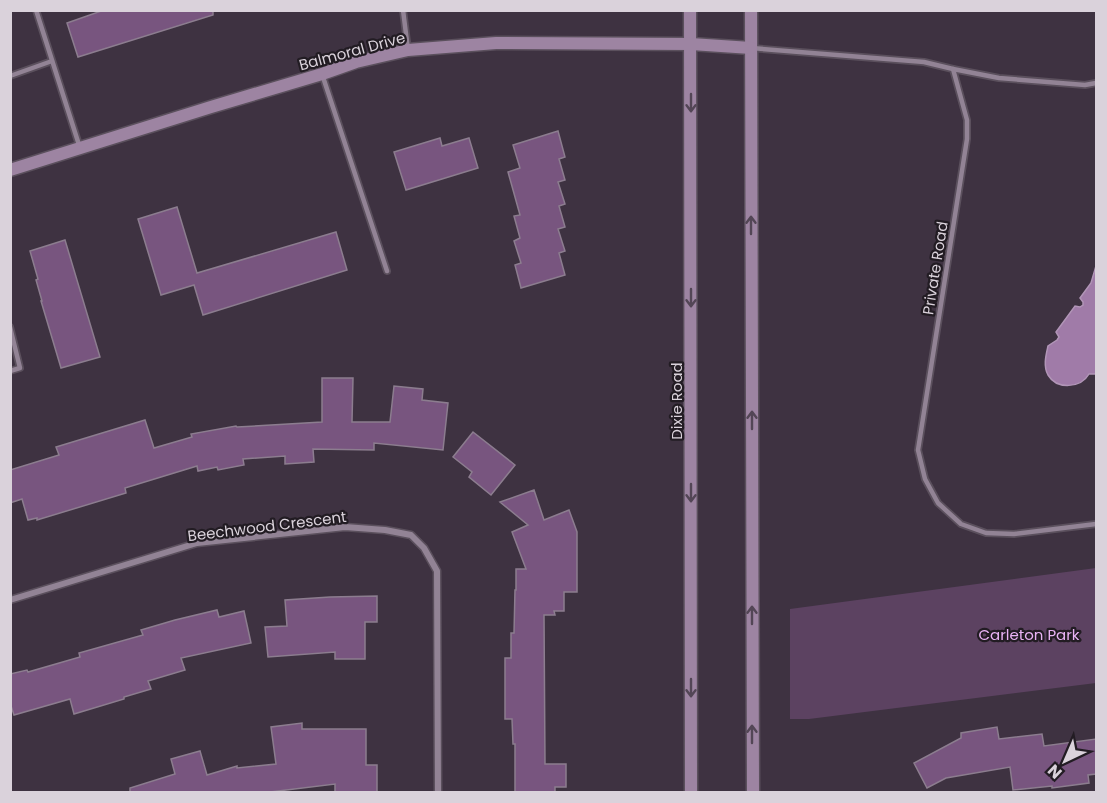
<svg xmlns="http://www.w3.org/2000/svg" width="1107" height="803" font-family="Poppins,sans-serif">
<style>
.green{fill:#5c4261}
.water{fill:#a07ba8;stroke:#b195b7;stroke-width:1.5}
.building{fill:#78557f;stroke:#8c7d8f;stroke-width:1.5}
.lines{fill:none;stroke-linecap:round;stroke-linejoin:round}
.lane-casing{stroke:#5b505d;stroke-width:8}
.street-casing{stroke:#5b505d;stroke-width:9}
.secondary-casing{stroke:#5b505d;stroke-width:15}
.lane{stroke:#928395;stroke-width:4.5}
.street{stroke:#928395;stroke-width:6}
.secondary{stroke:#9d84a2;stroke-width:12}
.oneway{stroke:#534656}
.labels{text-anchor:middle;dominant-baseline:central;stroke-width:4.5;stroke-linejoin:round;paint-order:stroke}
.street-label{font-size:15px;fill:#dad2db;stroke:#221c23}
.park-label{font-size:15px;fill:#e9b3f5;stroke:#221c23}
</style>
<rect width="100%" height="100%" fill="#3e3241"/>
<path class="green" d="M 1096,568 L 1096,683 L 809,719 L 790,719 L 790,609 Z"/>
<path class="water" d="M 1096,266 L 1096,374 L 1089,374 C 1081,388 1057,390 1048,375 C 1043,366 1046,355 1048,346 L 1057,340 L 1059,337 L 1056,332 L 1075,306 L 1080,307 L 1083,305 L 1083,302 L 1080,298 L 1091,283 Z"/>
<g class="building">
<path d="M 104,10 L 213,10 L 213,15 L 78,57 L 67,23 Z"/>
<path d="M 558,131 L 565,157 L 559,159 L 565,180 L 558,182 L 565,204 L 559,206 L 565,227 L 558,229 L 565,251 L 559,253 L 565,275 L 521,288 L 515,265 L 521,263 L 514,241 L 520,238 L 514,216 L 520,215 L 508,172 L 520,168 L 513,145 Z"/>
<path d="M 440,138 L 442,146 L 469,138 L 478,168 L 406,190 L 394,152 Z"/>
<path d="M 177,207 L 197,273 L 336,232 L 347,270 L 203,315 L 194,285 L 161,295 L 138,219 Z"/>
<path d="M 65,240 L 100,357 L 61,368 L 41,301 L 42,301 L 36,280 L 38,279 L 30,251 Z"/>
<path d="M 322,378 L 353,378 L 352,422 L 390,422 L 394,386 L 423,389 L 422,400 L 448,403 L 443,450 L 374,443 L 374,450 L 313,449 L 314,462 L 285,464 L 285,456 L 243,459 L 244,465 L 218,470 L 217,467 L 198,471 L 197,466 L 125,488 L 126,493 L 37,520 L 37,518 L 28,520 L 22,499 L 10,503 L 10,470 L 59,455 L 56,447 L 145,420 L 154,448 L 192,437 L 191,434 L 236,426 L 237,427 L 322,422 Z"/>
<path d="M 473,432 L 515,465 L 491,495 L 469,477 L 472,472 L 453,457 Z"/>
<path d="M 534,490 L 544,520 L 569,510 L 577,532 L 577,592 L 564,592 L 564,611 L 554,611 L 555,615 L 544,615 L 545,764 L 566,764 L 566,787 L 555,787 L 555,792 L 515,792 L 515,744 L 513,744 L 512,719 L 505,719 L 505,658 L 511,658 L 511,633 L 514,633 L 515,590 L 516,590 L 516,569 L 526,569 L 512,532 L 528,525 L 500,502 Z"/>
<path d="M 377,596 L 377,622 L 365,622 L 365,659 L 335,659 L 335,652 L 268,657 L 265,627 L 287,626 L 285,600 L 330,597 Z"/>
<path d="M 217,610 L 219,617 L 244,611 L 251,643 L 181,658 L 185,670 L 148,681 L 151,689 L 124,697 L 124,699 L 74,714 L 70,699 L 14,715 L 10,703 L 10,674 L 27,670 L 28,672 L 80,657 L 79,653 L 143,635 L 141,630 L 175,620 Z"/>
<path d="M 302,723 L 302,729 L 366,729 L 366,765 L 377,765 L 377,792 L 335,792 L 335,784 L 270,792 L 130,792 L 130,788 L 175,774 L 171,759 L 200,751 L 207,775 L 237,766 L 237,768 L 276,764 L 271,727 Z"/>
<path d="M 997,727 L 999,739 L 1042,734 L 1044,746 L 1096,739 L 1096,774 L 1088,775 L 1089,783 L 1052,788 L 1052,786 L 1013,790 L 1010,767 L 946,778 L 927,788 L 914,763 L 961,738 L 961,733 Z"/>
</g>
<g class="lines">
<g class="lane-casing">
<g id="lane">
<path d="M 36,10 L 80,148"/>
<path d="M 403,10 L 408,50"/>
<path d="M 751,48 L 924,62 L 953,69 L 967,120 L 967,139 L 918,450 L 925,479 L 938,503 L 961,524 L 986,533 L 1014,534 L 1096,524"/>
<path d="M 953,69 L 999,78 L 1085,85 L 1096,83"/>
<path d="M 322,74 L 387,271"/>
<path d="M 10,76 L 52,61"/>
<path d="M 10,327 L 20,368 L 10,371"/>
</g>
</g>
<g class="street-casing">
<path id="street" d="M 10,600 L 197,543 L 345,527 L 385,530 L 411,535 L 424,548 L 437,571 L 438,792"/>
</g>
<g class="secondary-casing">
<g id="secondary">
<path d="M 690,10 L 691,792"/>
<path d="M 751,10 L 753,792"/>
<path d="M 10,170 L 211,107 L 322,74 L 356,62 L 408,50 L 496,43 L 691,44 L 751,48"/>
</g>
</g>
<use href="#lane" class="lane"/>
<use href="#street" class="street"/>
<use href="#secondary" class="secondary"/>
</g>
<defs><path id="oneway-shaft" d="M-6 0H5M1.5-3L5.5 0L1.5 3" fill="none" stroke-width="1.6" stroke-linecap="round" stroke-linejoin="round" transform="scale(1.5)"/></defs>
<g class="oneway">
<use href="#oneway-shaft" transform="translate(691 103) rotate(90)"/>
<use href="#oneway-shaft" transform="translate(751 225) rotate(-90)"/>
<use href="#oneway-shaft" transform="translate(691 298) rotate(90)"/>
<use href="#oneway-shaft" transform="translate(752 420) rotate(-90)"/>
<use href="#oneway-shaft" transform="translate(691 493) rotate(90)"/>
<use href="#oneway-shaft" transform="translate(752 615) rotate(-90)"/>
<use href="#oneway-shaft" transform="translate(691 688) rotate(90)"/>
<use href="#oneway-shaft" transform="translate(752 734) rotate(-90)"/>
</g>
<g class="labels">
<g class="street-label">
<text transform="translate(352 51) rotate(-15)">Balmoral Drive</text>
<text transform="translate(935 268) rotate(-81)">Private Road</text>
<text transform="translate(676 401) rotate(-90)">Dixie Road</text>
<text transform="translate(267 526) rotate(-7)">Beechwood Crescent</text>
</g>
<g class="park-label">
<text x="1029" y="634">Carleton Park</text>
</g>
</g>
<rect width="1107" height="803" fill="none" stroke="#dad2db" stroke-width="24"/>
<g transform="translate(1065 761) rotate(224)" stroke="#221c23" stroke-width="4.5" paint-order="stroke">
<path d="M0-4.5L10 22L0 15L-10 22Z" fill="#dad2db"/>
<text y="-9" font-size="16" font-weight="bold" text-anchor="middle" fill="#dad2db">N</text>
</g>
</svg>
